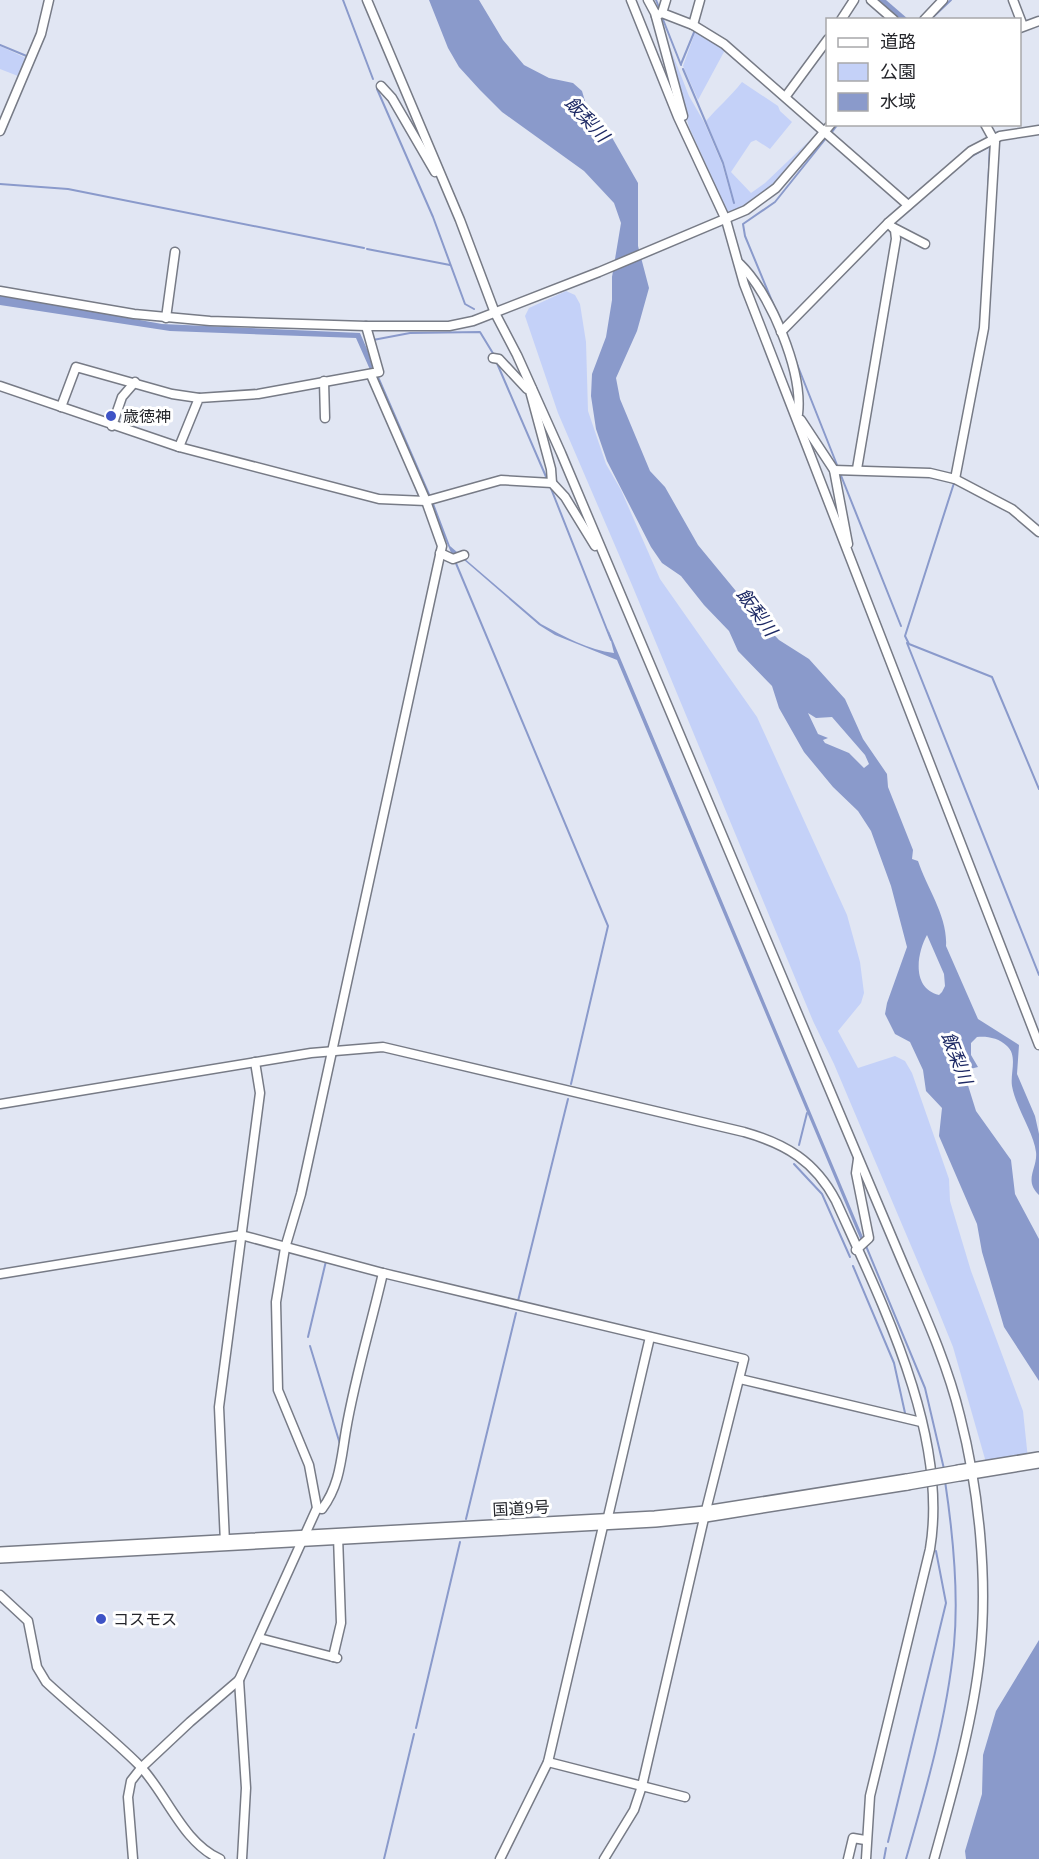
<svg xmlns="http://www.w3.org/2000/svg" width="1039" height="1859" font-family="Lora,'Noto Sans JP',serif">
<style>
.green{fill:#c4d1f8}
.water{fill:#8a9acb;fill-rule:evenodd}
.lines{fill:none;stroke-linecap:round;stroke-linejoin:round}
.stream{stroke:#8a9acb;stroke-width:2}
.street-casing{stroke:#777b86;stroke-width:11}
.highway-casing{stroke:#777b86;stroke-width:18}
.street{stroke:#fff;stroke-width:8}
.highway{stroke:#fff;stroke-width:15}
.highway-bridge-casing{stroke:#777b86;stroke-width:18;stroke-linecap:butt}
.highway-bridge{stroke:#fff;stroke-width:15}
.poi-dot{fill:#3e53c6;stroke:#fff;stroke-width:2}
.labels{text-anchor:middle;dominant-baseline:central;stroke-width:6;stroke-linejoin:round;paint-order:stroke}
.poi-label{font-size:16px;fill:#25262b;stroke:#fff;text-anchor:start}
.street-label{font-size:16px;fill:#25262b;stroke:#fff}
.water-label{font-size:18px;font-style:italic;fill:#1e2a65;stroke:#fff}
</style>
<rect width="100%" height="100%" fill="#e1e6f3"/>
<g class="green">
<path d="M 662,27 L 689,96 L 704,122 L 722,164 L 733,203 L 724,163 L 706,121 C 718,107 730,97 742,82 L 778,106 L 780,111 L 792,122 L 770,149 L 756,140 L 751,142 L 731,172 L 751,193 L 765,183 L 810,140 L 771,186 L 734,212 L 727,211 L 689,127 Z"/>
<path d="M 696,30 L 725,50 L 698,100 L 683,66 Z"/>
<path d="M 0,46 L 26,58 L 18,76 L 0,69 Z"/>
<path d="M 566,291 L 575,295 L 580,304 L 586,342 L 588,411 L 606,464 L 621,490 L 660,579 L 757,717 L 847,915 L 860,962 L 864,993 L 861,1003 L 838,1031 L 858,1068 L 895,1056 L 905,1061 L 912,1073 L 949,1179 L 950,1201 L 971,1271 L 1023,1411 L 1028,1459 L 987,1466 L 953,1347 L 934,1300 L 834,1064 L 813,1021 L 632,585 L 558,413 L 525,316 L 529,308 Z"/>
</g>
<g class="water">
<path d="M 429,0 L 479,0 L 503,40 L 524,65 L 549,78 L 573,83 L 582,91 L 587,108 L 602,120 L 638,183 L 638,246 L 649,288 L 637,331 L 616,378 L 620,399 L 650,471 L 665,487 L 698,545 L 759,619 L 779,640 L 809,659 L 845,699 L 863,739 L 887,774 L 888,787 L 913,850 L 912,859 L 918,861 C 927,888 948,917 946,946 L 978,1019 L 1019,1045 L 1017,1074 L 1035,1116 L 1039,1134 L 1039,1195 C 1023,1180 1038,1168 1036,1152 C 1034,1133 1016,1108 1012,1086 C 1010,1073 1018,1056 1007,1046 C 999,1038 987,1036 977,1037 L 971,1043 L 971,1055 L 978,1067 L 970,1069 L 966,1079 L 976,1111 L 1011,1160 L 1015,1194 L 1039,1239 L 1039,1381 L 1004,1327 L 982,1252 L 977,1224 L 939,1136 L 942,1108 L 926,1091 L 923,1070 L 910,1042 L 895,1034 L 885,1014 L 887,1003 L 907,947 L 891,886 L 871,831 L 858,811 L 833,787 L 804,752 L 779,708 L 772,686 L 738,651 L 729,631 L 704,605 L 681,576 L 662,563 L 651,547 L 607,461 L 596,429 L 591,396 L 592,374 L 606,337 L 612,300 L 612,277 L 621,223 L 614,203 L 584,171 L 502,112 L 480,90 L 459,67 L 448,48 ZM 808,713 L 816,718 L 832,717 L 865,755 L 869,764 L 864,768 L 849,753 L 825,743 L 823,740 L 828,738 L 818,734 ZM 927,935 L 944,974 L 945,986 L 942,992 L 939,995 C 911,988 917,953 927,935 Z"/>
<path d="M 878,0 L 886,0 L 908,19 L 900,19 Z"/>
<path d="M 0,295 L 162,324 L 360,333 L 433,501 L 450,546 L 541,624 C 563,636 589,650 614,653 L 608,629 L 865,1242 L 862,1243 L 617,660 L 555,635 L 539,625 L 464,560 L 459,556 L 453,557 L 356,338 L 170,331 L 0,305 Z"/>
<path d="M 1039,1640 L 1039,1859 L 966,1859 L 965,1851 L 982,1794 L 983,1755 L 996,1711 Z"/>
</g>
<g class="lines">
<g class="stream">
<path d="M 343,0 L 373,79"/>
<path d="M 656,0 L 660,10"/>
<path d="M 662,17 L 681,65"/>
<path d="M 930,20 L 951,0"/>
<path d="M 0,45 L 29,57"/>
<path d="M 681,64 L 695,30"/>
<path d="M 683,69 L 723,163 L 734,203"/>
<path d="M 377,89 L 433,217 L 465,304 L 474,309"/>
<path d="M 832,132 L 838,124"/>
<path d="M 967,159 L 990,146"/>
<path d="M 0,184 L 68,189 L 364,248"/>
<path d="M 988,190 L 990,144"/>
<path d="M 367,249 L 450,265"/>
<path d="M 774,306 L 745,236 L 743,224 L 775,202 L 827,137"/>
<path d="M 373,340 L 410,333 L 480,332 L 494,355"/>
<path d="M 795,359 L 837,465"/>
<path d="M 496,361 L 547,479"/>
<path d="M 840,473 L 901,626"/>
<path d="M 954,483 L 905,636 L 909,644 L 992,677 L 1039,789"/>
<path d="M 550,486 L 611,640"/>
<path d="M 455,561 L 608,926 L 571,1084"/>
<path d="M 907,643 L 1039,975"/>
<path d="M 799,1145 L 807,1113"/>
<path d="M 794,1164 L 822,1194 L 850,1257"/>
<path d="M 866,1246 L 925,1388 L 944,1469"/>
<path d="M 853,1266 L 894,1363 L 905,1413"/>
<path d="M 518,1301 L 568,1099"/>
<path d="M 308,1337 L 326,1261"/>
<path d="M 310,1346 L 340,1444"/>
<path d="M 466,1519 L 516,1313"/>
<path d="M 416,1728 L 460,1542"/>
<path d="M 888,1842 L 946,1603 L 936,1551"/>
<path d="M 384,1859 L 414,1734"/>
<path d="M 884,1859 L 886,1848"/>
<path d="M 906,1859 C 926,1790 947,1717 954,1645 C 959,1591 953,1534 945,1481"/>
</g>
<g class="street-casing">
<g id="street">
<path d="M 367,0 L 460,220 L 495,313 L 517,355 L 561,453 L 896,1247 C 919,1302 946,1358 960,1416 C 979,1490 988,1579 980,1655 C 973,1722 952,1794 934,1859"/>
<path d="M 631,0 L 678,117 L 726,220 L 744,284 L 1039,1045"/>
<path d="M 648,0 L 655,13 L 683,116"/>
<path d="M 871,0 L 894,20"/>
<path d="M 1013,0 L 1023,26"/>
<path d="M 662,13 L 666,0"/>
<path d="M 656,16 L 662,13 L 693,25 L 724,44 L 908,205"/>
<path d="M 841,20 L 854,0"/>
<path d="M 924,20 L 943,0"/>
<path d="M 693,25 L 700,0"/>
<path d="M 1020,28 L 1039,21"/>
<path d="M 381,86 L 392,98 L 435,172"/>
<path d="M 786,96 L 828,39"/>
<path d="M 0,131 L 41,34 L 49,0"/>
<path d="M 894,228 L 925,244"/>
<path d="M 740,264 C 771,294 803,372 798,414"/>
<path d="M 0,291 L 134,314 L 210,321 L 366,326 L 449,326 L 473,321 L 599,272 L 746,210 L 776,188 L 831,124"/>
<path d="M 166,318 L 175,252"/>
<path d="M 781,332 L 888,223 L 971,151 L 1000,136 L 1039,130"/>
<path d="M 493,358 L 499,359 L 527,389 L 532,389"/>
<path d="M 324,381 L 325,418"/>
<path d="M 0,386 L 179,447 L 379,499 L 426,501 L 501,480 L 552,483 L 565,497 L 595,546"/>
<path d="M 530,391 L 551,469 L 552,483"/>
<path d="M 61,407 L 76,367 L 172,394 L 199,398"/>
<path d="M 801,420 L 834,470 L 848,544"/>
<path d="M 112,426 L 122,397 L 135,382"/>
<path d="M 179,447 L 199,398 L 258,394 L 379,372 L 366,326"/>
<path d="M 857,469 L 896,239 L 895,230 L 888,223"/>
<path d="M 834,470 L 930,473 L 955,479 L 1012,509 L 1039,532"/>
<path d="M 955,479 L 984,328 L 995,142 L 985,124"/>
<path d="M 440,553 L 453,559 L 464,555"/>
<path d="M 0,1104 L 311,1053 L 383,1047 L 744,1132 C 786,1144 815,1161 836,1201 C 882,1303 949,1435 930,1549 L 870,1796 L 866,1859"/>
<path d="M 856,1250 L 869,1238 L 856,1173 L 858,1159"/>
<path d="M 0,1274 L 241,1235 L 383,1273 L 744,1359 L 705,1514 L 642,1786 L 634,1810 L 604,1859"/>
<path d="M 740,1379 L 921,1422"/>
<path d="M 317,1508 L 322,1509 C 340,1485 341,1459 346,1430 C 355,1377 371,1325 383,1273"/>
<path d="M 607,1521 L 650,1337"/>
<path d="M 225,1543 L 219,1407 L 260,1093 L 255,1062"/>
<path d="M 0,1595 L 28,1621 L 37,1667 L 46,1682 C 76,1710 110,1736 139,1765 C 167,1794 182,1842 220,1859"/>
<path d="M 259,1638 L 337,1658"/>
<path d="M 333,1657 L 341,1623 L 338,1536"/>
<path d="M 239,1680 L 246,1788 L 242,1859"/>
<path d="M 548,1762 L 685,1797"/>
<path d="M 133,1859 L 128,1797 L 131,1781 L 142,1767 L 190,1722 L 239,1680 L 317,1508 L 309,1465 L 278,1390 L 276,1302 L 285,1248 L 301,1194 L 442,546 L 426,501 L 371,375"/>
<path d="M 500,1859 L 548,1762 L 604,1522"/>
<path d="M 848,1859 L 853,1838 L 865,1840"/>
</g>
</g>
<g class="highway-casing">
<g id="highway">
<path d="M 959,1473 L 1039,1460"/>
<path d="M 0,1555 L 655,1519 L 705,1514 L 907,1482"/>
</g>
</g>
<use href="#street" class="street"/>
<use href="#highway" class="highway"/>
<g class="highway-bridge-casing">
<path id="highway-bridge" d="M 907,1482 L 959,1473"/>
</g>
<use href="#highway-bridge" class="highway-bridge"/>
</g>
<g class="poi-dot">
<circle cx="111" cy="416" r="6"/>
<circle cx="101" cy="1619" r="6"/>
</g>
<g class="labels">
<g class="poi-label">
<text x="123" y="416">歳徳神</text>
<text x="113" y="1619">コスモス</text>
</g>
<g class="street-label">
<text transform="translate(521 1508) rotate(-3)">国道9号</text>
</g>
<g class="water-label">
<text transform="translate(587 119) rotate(47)">飯梨川</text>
<text transform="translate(757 612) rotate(54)">飯梨川</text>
<text transform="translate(957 1058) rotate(69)">飯梨川</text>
</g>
</g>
<rect x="826" y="18" width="195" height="108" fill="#ffffff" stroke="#a8a8aa" stroke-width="1.5"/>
<rect x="838" y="38" width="30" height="9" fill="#ffffff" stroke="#a8a8aa" stroke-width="1.5"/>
<text x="880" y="48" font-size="18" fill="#25262b">道路</text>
<rect x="838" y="63" width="30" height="18" fill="#c4d1f8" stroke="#a8a8aa" stroke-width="1.5"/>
<text x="880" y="78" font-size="18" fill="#25262b">公園</text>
<rect x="838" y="93" width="30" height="18" fill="#8a9acb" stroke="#a8a8aa" stroke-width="1.5"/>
<text x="880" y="108" font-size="18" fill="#25262b">水域</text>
</svg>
